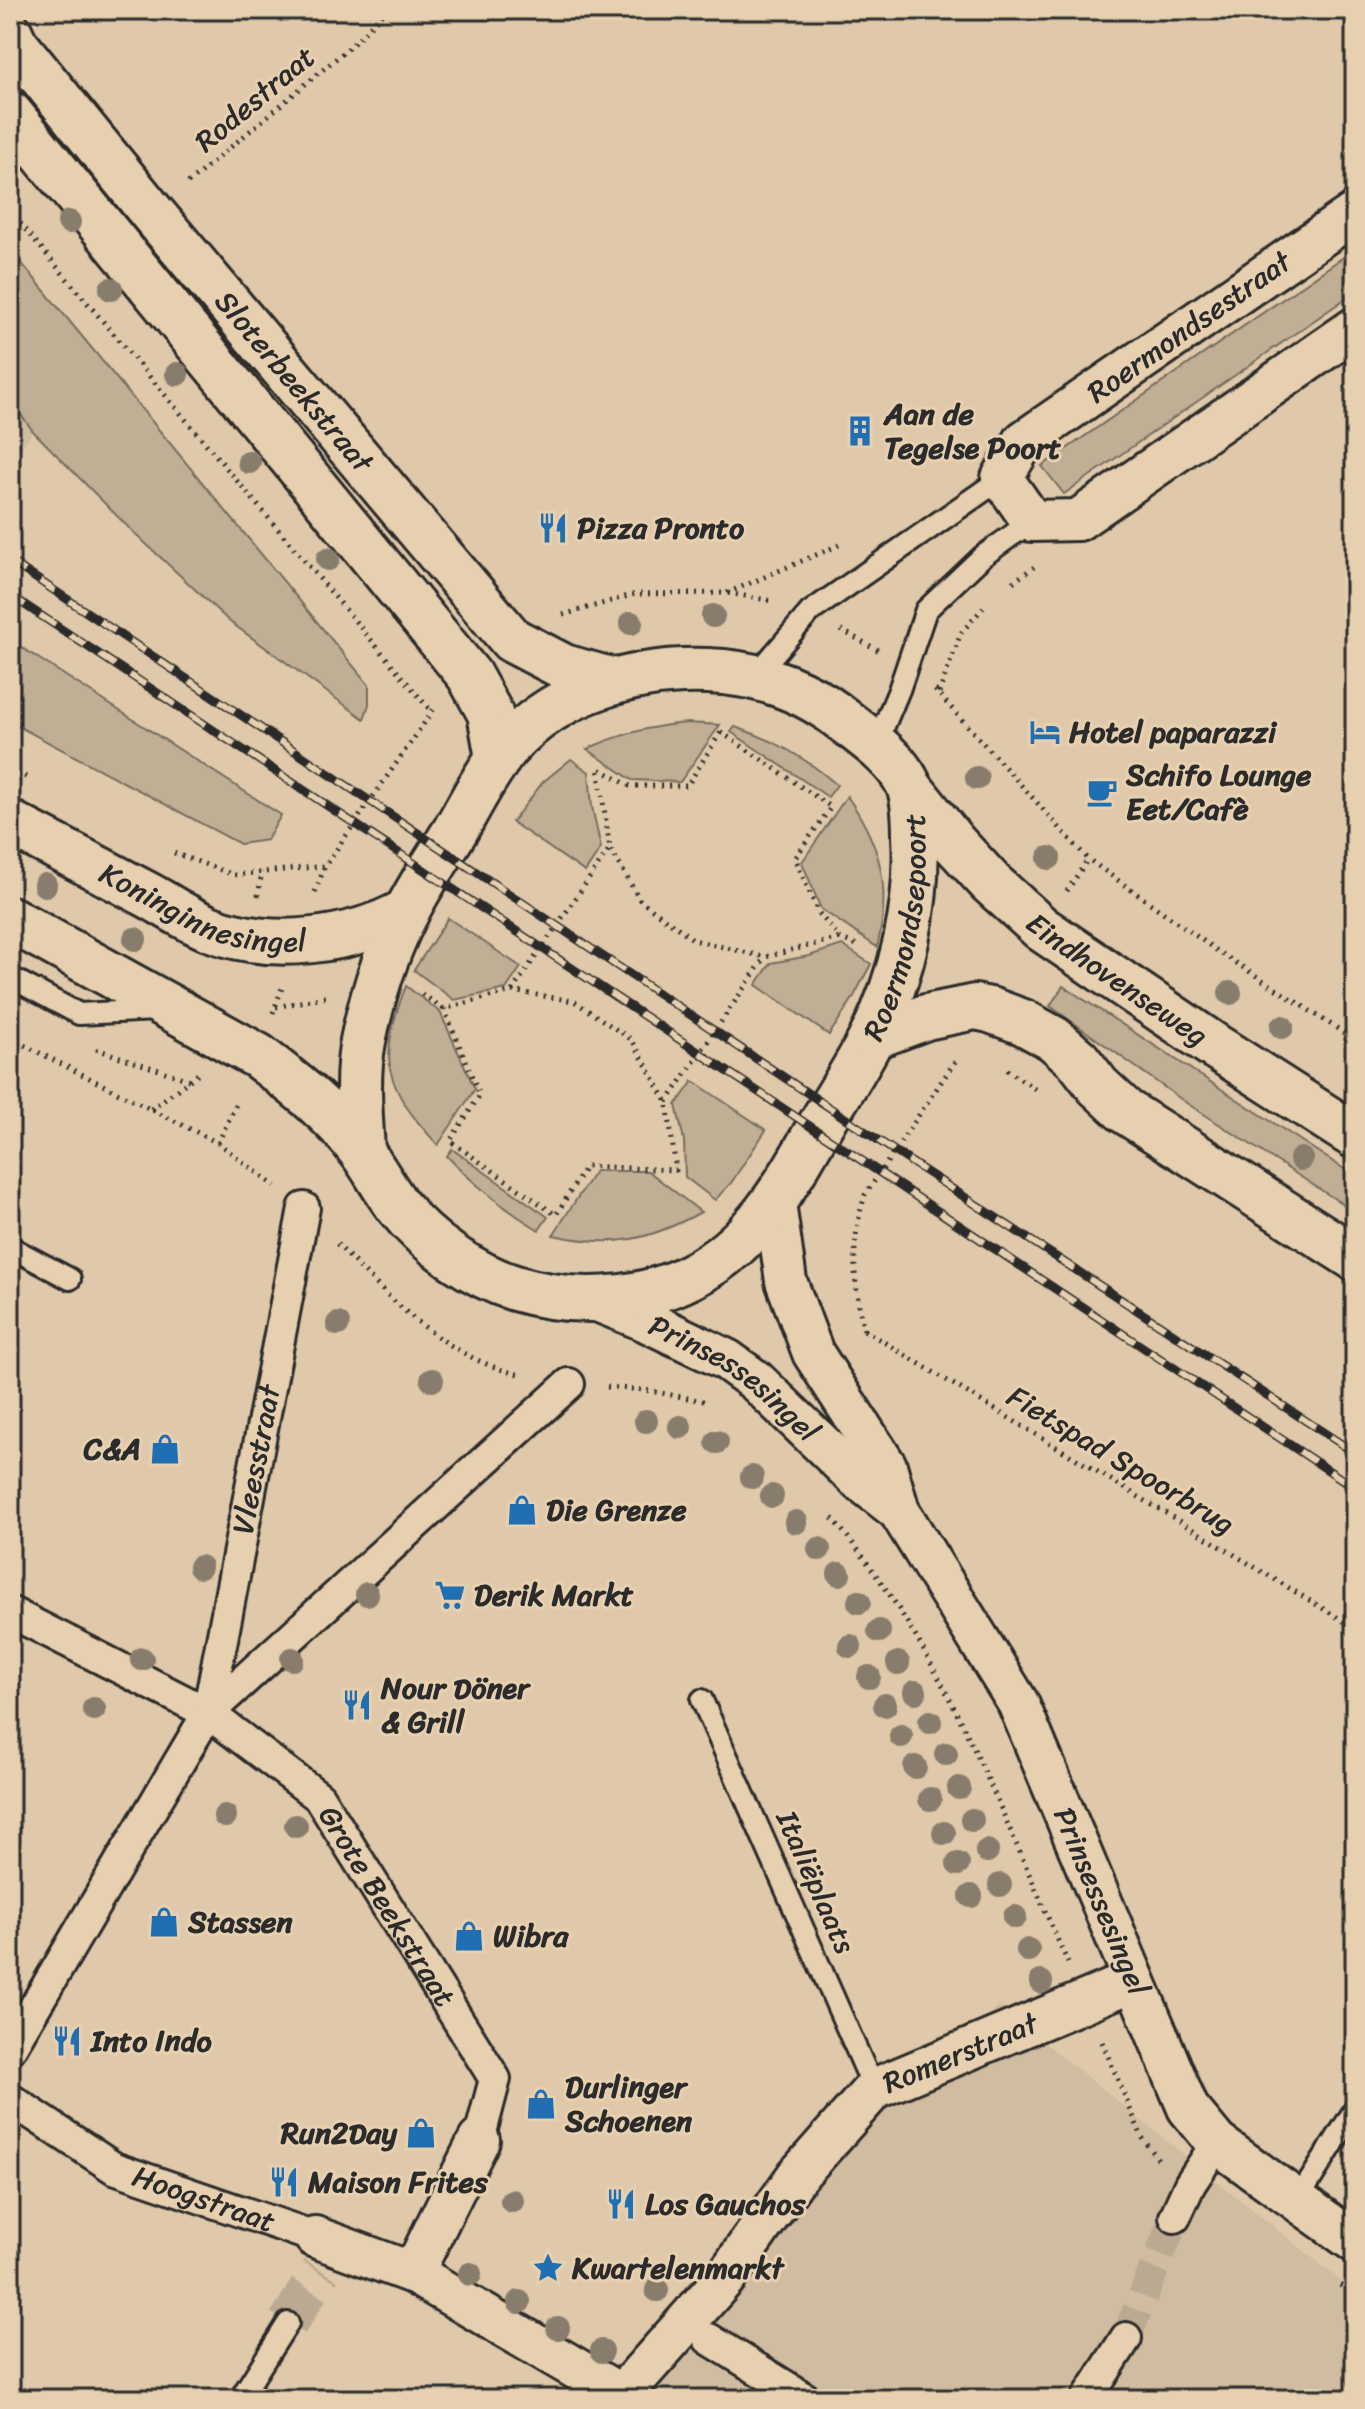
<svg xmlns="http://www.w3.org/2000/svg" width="1365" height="2409" font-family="Sriracha,sans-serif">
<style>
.built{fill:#d0bca0}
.green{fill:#c0af94;stroke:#766d60;stroke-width:2}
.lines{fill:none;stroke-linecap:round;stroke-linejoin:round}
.pedestrian-tunnel{stroke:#bba991;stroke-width:30;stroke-dasharray:30 15;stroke-linecap:butt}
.minor-tunnel{stroke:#bba991;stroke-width:40;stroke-dasharray:40 20;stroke-linecap:butt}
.service-casing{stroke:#2b2b2b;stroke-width:26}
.pedestrian-casing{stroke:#2b2b2b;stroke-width:36}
.minor-casing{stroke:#2b2b2b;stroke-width:46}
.tertiary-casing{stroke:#2b2b2b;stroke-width:50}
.secondary-casing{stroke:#2b2b2b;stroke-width:50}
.path{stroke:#2b2b2b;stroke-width:5;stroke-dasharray:2 6;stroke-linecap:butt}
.service{stroke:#e6d0af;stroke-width:20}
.pedestrian{stroke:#e6d0af;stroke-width:30}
.minor{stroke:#e6d0af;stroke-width:40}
.tertiary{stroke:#e6d0af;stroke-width:44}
.secondary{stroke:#e6d0af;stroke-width:44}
.rail-casing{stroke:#2b2b2b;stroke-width:9}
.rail{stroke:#e6d0af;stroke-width:6;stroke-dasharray:18;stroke-linecap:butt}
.tree{fill:#887d6d}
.labels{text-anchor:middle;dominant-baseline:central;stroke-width:6;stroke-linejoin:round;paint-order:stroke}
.street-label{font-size:30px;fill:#2b2b2b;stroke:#e6d0af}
.poi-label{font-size:30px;font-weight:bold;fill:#2b2b2b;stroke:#e6d0af;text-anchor:start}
</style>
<rect width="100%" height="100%" fill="#dfc9aa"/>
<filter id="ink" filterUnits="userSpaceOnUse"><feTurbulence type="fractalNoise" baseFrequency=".0125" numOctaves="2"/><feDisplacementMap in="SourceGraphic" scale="16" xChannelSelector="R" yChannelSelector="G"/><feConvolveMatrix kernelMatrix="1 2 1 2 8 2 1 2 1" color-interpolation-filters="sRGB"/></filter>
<g filter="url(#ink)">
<g class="built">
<path d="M 10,400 L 33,431 L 10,464 Z"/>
<path d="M 999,2006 L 1355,2292 L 1355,2399 L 653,2399 L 674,2365 L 861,2125 Z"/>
</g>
<g class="green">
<path d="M 10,249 L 369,685 L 369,704 L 364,719 L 230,622 L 129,528 L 33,431 L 10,400 Z"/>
<path d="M 1355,249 L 1355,292 L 1064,494 L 1042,466 Z"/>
<path d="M 10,640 L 281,815 L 267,840 L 240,844 L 10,722 Z"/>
<path d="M 687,723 L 720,725 L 680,782 L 632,780 L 587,749 C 620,734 650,726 687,723 Z"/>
<path d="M 735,727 C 775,740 806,758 837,785 L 828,797 L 731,732 Z"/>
<path d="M 571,759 L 589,772 L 592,807 L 601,848 L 585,872 L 512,822 L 543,782 Z"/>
<path d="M 847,796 C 881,845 892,888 877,947 L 821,909 L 802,862 Z"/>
<path d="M 448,918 L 521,967 L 506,989 L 454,1000 L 414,970 Z"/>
<path d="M 842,945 L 871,964 L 852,1000 L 829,1035 L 756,985 L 771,963 L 809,956 Z"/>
<path d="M 406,986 L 440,1012 L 475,1089 L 438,1145 C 384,1087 377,1061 406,986 Z"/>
<path d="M 1063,986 L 1355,1176 L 1355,1212 L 1185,1102 L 1050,1006 Z"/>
<path d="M 693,1081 L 766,1130 L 731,1183 L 715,1200 L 685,1177 L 684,1140 L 676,1105 Z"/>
<path d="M 452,1149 L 548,1217 L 539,1230 C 504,1209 475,1186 447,1156 Z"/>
<path d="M 595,1171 L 648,1171 L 701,1212 C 648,1241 613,1248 553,1235 Z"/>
</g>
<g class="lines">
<path class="pedestrian-tunnel" d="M 1126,2338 L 1175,2217"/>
<path class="minor-tunnel" d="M 288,2323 L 321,2270"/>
<g class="service-casing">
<g id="service">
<path d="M 755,676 L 810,612 L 1002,478"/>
<path d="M 876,745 L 899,690 L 926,610 L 983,556 L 1032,521"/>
<path d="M 10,977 L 79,1014 L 156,1010"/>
<path d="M 10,1247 L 70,1279"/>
<path d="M 702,1700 L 874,2089"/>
<path d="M 1297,2201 L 1355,2109"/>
<path d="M 240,2399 L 288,2323"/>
</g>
</g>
<g class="pedestrian-casing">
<g id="pedestrian">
<path id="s1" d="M 10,1612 L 208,1713 L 319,1797 L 495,2079 L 479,2140"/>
<path id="s2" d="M 208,1713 L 304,1208"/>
<path d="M 10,2049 L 208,1713 L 569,1384"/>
<path id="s3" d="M 10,2099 L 114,2168 L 315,2237"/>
<path d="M 1175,2217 L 1190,2184 L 1217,2143"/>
<path d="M 709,2339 L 806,2399"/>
<path d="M 1087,2399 L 1126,2338"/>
</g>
</g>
<g class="minor-casing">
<g id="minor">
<path d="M 1355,213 L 1024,441 L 1002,478 L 1032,521 L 1078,520 L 1355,328"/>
<path id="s4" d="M 775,1203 L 786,1281 L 813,1353 L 886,1466 L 899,1511 L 1018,1703 L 1188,2108 L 1217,2143 L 1355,2242"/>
<path id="s5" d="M 592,1299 L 644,1320 L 727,1360 L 756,1381 L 857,1478 L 899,1511"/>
<path d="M 315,2237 L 413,2273 L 621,2395"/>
<path d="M 413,2273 L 479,2140"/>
<path id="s6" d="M 618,2399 L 726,2277 L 797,2176 L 874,2089 L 1133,1981"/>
</g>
</g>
<g class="tertiary-casing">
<g id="tertiary">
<path id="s7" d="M 10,33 L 15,44 L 152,213 L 512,640 L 564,667 L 614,681"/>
<path d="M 10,114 L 469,675 L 490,713 L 498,758"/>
</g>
</g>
<g class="secondary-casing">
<g id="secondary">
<path id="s8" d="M 910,788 L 954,843 L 991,883 L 1042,929 L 1216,1047 L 1355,1136"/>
<path id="s9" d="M 10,823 C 55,846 100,870 146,894 C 167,905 188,920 211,929 C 272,952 351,942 407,911"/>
<path id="s10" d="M 10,919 L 258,1056 C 295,1084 333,1113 361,1151 C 375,1169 385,1191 400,1209 C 427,1243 473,1275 515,1288 C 571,1305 639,1303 691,1276 C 757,1243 790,1178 825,1117 C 840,1092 857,1066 871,1039 C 902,978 919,905 915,836 C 915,821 914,800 909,786 C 898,760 868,739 846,722 C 806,689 759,673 708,671 C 636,668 557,691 508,746 C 487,771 471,803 455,831 C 439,857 422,882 408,909 C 387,949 372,997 363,1041 C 356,1077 360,1116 362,1151"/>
<path d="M 872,1037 L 926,1017 L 975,1007 L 990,1010 L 1023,1022 L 1054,1039 L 1078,1060 L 1098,1086 L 1125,1111 L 1355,1258"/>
</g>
</g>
<g class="path">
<path d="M 188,183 L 351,46 L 386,10"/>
<path d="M 10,211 L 431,711"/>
<path d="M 1013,582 L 1034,567"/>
<path d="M 727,593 L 839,545"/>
<path d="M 563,615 L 635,594 L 727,593 L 773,601"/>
<path d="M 841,630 L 878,650"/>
<path d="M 935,690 L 1088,859 L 1216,950 L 1355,1040"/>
<path d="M 939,693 L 961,633 L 984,607"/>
<path d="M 721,732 L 831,807 L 795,858 L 818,912 L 839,938 L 765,957 L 694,940 L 640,900 L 610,848 L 598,768 L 630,786 L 687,786 Z"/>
<path d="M 10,769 L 26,777"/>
<path d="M 174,853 L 234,875 L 325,866"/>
<path d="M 1067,891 L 1088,859"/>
<path d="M 315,892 L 325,866 L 436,706"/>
<path d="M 258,896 L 262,872"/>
<path d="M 839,938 L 857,945"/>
<path d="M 512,991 L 574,1001 L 632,1040 L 667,1102 L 676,1170 L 586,1166 L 556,1215 L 450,1141 L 480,1095 L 444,1009 Z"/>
<path d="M 512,991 L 610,848"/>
<path d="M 422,994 L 444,1009"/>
<path d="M 276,1007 L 325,997"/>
<path d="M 273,1013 L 282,988"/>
<path d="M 10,1038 L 218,1143 L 275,1186"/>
<path d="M 96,1049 L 189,1080"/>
<path d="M 1007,1070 L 1035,1089"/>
<path d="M 667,1102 L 765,957"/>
<path d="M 151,1109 L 198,1074"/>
<path d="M 218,1143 L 238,1100"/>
<path d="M 337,1244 C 388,1297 447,1360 522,1375"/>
<path d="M 864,1330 L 1355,1628"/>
<path d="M 864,1330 C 853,1283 850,1242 865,1195 L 956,1060"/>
<path d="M 607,1387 L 645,1390 L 704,1401"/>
<path d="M 832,1518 C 943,1647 999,1810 1068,1963"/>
<path d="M 1102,2042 L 1142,2137 L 1160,2162"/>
<path d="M 1340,2285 L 1355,2296"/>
</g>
<use href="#service" class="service"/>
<use href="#pedestrian" class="pedestrian"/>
<use href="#minor" class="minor"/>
<use href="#tertiary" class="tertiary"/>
<use href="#secondary" class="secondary"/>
<g class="rail-casing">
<g id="rail">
<path d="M 10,561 L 905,1158 L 1355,1453"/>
<path d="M 10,595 L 1355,1488"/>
</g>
</g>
<use href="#rail" class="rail"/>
</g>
<g class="tree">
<circle cx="69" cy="222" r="12"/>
<circle cx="111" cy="289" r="12"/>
<circle cx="177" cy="374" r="12"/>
<circle cx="249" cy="462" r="12"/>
<circle cx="328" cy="559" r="12"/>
<circle cx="713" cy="616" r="12"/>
<circle cx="631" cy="623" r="12"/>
<circle cx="977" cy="778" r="12"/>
<circle cx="1049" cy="858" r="12"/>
<circle cx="45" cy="885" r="12"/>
<circle cx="135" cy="939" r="12"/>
<circle cx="1230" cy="993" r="12"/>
<circle cx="1282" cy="1027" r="12"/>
<circle cx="1301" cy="1159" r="12"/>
<circle cx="338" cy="1324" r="12"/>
<circle cx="432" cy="1380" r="12"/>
<circle cx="646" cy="1421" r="12"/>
<circle cx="680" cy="1427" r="12"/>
<circle cx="717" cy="1442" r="12"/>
<circle cx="752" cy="1477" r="12"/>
<circle cx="772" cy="1496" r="12"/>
<circle cx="796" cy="1522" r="12"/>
<circle cx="819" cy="1549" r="12"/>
<circle cx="200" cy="1567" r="12"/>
<circle cx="839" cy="1574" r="12"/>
<circle cx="367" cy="1594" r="12"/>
<circle cx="859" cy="1602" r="12"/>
<circle cx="879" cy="1631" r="12"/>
<circle cx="850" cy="1646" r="12"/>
<circle cx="142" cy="1659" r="12"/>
<circle cx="292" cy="1659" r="12"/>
<circle cx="898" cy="1663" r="12"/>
<circle cx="869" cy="1677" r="12"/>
<circle cx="915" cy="1692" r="12"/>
<circle cx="885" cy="1705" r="12"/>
<circle cx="94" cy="1709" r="12"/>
<circle cx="930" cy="1722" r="12"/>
<circle cx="901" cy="1736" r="12"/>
<circle cx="946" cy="1754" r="12"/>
<circle cx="915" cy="1767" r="12"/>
<circle cx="959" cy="1788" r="12"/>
<circle cx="930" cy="1799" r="12"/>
<circle cx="225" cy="1816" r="12"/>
<circle cx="972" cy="1820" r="12"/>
<circle cx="296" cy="1826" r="12"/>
<circle cx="944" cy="1833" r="12"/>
<circle cx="987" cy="1851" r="12"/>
<circle cx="958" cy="1864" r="12"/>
<circle cx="1000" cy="1885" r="12"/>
<circle cx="971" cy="1896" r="12"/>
<circle cx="1015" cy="1917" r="12"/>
<circle cx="1028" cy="1950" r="12"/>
<circle cx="1041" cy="1982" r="12"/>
<circle cx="512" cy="2201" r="12"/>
<circle cx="470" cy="2274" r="12"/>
<circle cx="657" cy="2290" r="12"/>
<circle cx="519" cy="2302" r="12"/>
<circle cx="558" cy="2328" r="12"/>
<circle cx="602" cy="2351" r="12"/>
</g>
</g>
<defs>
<g id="building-bare" transform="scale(2.4)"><path d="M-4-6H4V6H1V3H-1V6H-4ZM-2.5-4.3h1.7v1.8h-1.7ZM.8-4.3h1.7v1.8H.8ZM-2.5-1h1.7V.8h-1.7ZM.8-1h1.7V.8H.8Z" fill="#1f6fb2" stroke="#e6d0af" stroke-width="2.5" paint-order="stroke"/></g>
<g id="restaurant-bare" transform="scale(2.4)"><path d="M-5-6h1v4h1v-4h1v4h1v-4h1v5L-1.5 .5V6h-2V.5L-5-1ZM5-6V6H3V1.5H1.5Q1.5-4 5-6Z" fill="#1f6fb2" stroke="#e6d0af" stroke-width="2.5" paint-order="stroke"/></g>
<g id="hotel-bare" transform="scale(2.4)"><path d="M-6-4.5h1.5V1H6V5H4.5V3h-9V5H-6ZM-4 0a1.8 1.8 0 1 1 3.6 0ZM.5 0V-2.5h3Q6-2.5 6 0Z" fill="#1f6fb2" stroke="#e6d0af" stroke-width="2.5" paint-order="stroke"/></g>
<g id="cafe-bare" transform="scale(2.4)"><path d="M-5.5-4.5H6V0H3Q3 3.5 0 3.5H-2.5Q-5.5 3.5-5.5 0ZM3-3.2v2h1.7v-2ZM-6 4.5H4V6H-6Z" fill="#1f6fb2" stroke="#e6d0af" stroke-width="2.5" paint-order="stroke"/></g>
<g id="shop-bare" transform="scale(2.4)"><path d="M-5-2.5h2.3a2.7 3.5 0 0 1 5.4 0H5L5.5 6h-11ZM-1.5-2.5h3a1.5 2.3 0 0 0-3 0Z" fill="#1f6fb2" stroke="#e6d0af" stroke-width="2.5" paint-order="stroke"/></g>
<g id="supermarket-bare" transform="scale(2.4)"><path d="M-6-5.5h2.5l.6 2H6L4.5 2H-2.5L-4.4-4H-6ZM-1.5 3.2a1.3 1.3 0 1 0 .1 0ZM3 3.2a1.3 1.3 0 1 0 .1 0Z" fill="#1f6fb2" stroke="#e6d0af" stroke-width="2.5" paint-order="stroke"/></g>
<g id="sight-bare" transform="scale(2.4)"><path d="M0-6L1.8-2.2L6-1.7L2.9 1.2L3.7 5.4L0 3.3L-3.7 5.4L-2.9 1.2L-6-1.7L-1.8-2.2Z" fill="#1f6fb2" stroke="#e6d0af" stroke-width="2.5" paint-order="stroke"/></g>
</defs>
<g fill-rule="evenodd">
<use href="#building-bare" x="860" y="431"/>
<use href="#restaurant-bare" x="553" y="528"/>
<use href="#hotel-bare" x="1045" y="732"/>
<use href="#cafe-bare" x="1102" y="792"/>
<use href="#shop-bare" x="165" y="1449"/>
<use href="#shop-bare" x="522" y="1510"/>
<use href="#supermarket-bare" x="450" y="1595"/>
<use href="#restaurant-bare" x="357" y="1705"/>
<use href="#shop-bare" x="164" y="1922"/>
<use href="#shop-bare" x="469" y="1936"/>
<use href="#restaurant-bare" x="67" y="2041"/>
<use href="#shop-bare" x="541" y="2104"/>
<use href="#shop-bare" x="421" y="2133"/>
<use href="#restaurant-bare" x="284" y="2182"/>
<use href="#restaurant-bare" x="621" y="2204"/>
<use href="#sight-bare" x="548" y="2268"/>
</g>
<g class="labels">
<g class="street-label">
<text transform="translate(255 99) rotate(-40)">Rodestraat</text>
<text transform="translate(1189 327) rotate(-35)">Roermondsestraat</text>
<text stroke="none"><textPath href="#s7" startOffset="450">Sloterbeekstraat</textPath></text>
<text stroke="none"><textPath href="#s9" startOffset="214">Koninginnesingel</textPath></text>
<text stroke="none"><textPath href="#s10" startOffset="1234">Roermondsepoort</textPath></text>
<text stroke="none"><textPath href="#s8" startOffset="284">Eindhovenseweg</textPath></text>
<text stroke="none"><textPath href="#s5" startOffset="164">Prinsessesingel</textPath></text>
<text stroke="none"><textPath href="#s2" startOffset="258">Vleesstraat</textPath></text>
<text transform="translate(1121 1460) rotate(31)">Fietspad Spoorbrug</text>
<text transform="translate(816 1882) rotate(66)">Italiëplaats</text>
<text stroke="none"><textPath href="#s4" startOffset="778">Prinsessesingel</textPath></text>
<text stroke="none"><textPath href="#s1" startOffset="490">Grote Beekstraat</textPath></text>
<text stroke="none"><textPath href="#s6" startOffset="496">Romerstraat</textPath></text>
<text stroke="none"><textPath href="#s3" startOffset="220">Hoogstraat</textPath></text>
</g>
<g class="poi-label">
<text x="884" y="414">Aan de<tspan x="884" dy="34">Tegelse Poort</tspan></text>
<text x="577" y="528">Pizza Pronto</text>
<text x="1069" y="732">Hotel paparazzi</text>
<text x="1126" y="775">Schifo Lounge<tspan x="1126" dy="34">Eet/Cafè</tspan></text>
<text x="141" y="1449" text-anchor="end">C&amp;A</text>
<text x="546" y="1510">Die Grenze</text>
<text x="474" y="1595">Derik Markt</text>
<text x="381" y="1688">Nour Döner<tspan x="381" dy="34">&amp; Grill</tspan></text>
<text x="188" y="1922">Stassen</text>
<text x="493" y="1936">Wibra</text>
<text x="91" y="2041">Into Indo</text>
<text x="565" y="2087">Durlinger<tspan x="565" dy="34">Schoenen</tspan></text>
<text x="397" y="2133" text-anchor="end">Run2Day</text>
<text x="308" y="2182">Maison Frites</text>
<text x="645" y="2204">Los Gauchos</text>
<text x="572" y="2268">Kwartelenmarkt</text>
</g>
</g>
<rect width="1365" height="2409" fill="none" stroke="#e6d0af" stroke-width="40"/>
<rect x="20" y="20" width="1325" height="2369" fill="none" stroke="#2b2b2b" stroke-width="3" filter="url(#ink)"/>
</svg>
